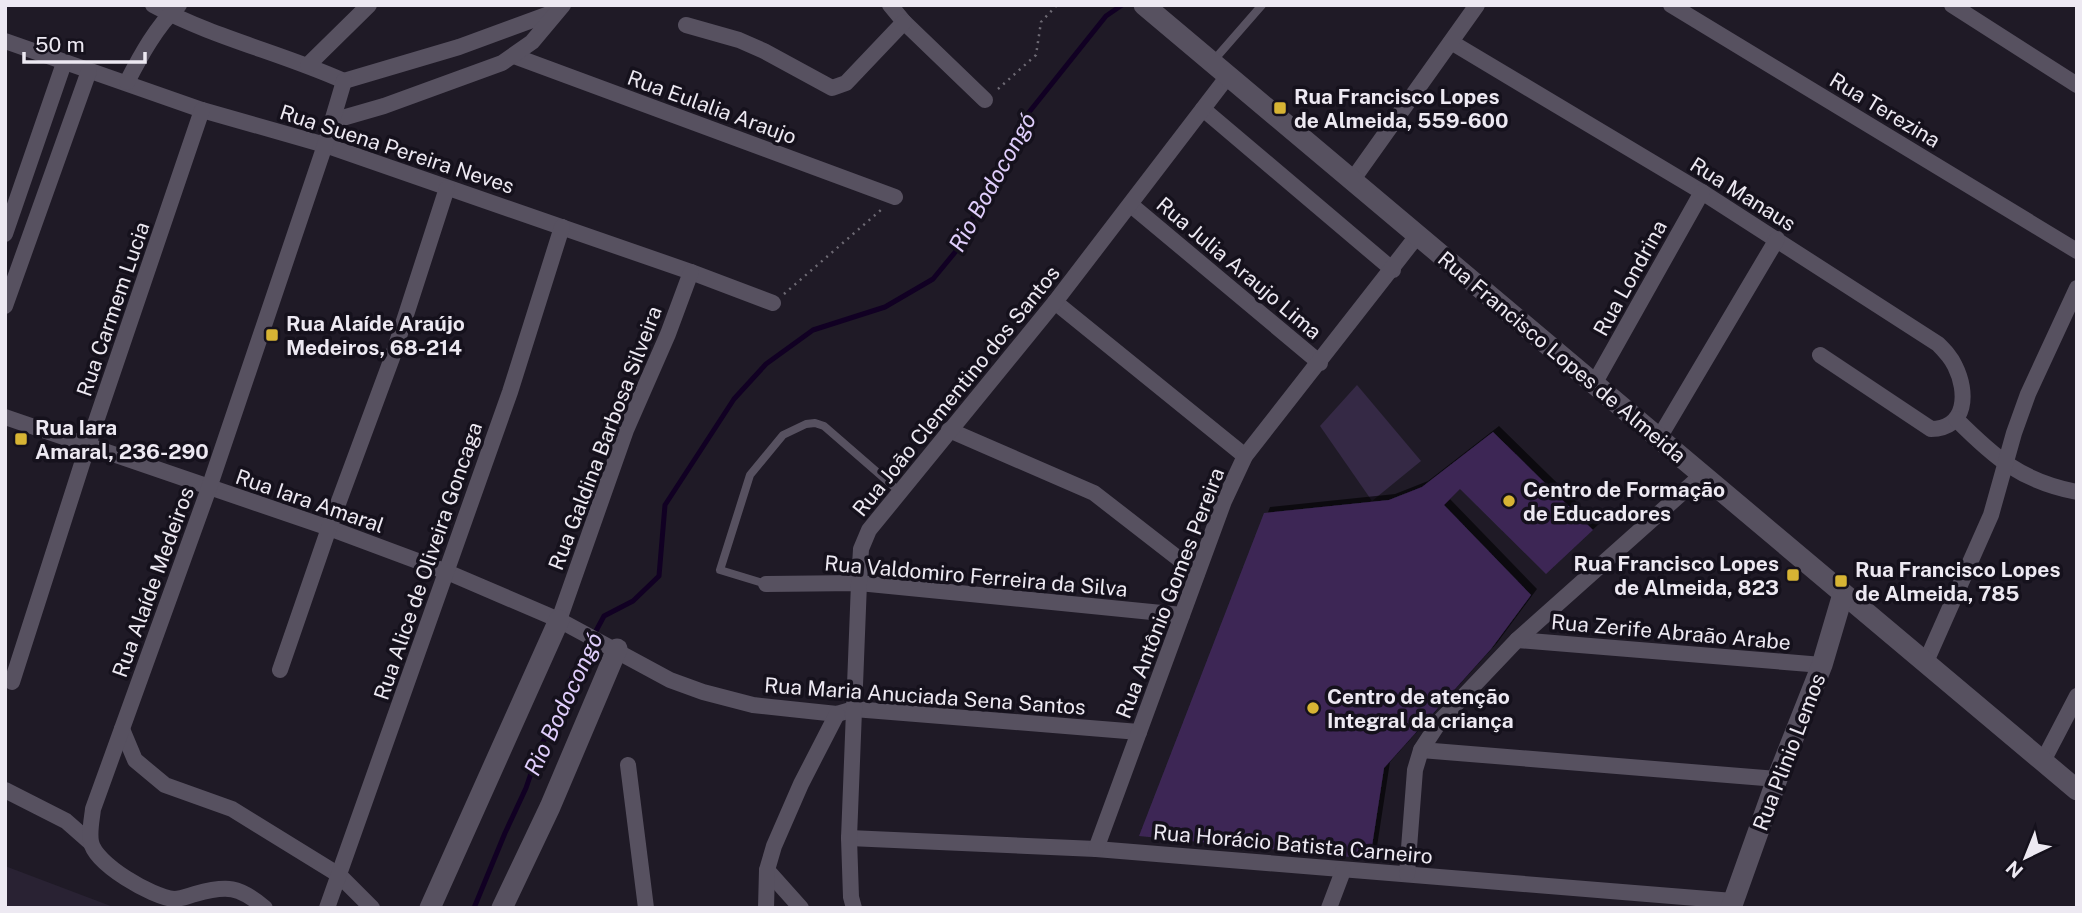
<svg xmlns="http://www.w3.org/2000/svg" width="2082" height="913" font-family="'Public Sans',sans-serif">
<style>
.built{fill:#292233}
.green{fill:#352945}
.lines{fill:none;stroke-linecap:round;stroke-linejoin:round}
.stream{stroke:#110023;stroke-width:5}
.building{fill:#3c2754;filter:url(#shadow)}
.path{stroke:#6e6a74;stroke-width:2.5;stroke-dasharray:2 5;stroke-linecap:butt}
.lane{stroke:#575160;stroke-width:8}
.street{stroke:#575160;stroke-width:16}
.secondary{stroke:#575160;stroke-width:21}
.poi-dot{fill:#d7b434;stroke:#15111c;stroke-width:2.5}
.labels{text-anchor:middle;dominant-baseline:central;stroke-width:7;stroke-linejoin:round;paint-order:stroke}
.poi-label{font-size:21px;font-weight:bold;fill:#ede9f2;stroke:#15111c;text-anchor:start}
.street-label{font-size:21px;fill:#ede9f2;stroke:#15111c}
.water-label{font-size:23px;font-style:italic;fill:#e0cefc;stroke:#15111c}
</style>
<defs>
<filter id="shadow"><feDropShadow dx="6" dy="-6" stdDeviation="0" flood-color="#0009"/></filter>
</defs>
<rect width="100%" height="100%" fill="#1f1a26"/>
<path class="built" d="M 5,866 L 116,908 L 5,908 Z"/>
<path class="green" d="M 1357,385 L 1421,461 L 1372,501 L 1320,426 Z"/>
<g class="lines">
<path class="stream" d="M 474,908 L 505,833 L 526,788 L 540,747 L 555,721 L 574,672 L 604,616 L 633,601 L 659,576 L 665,505 L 734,399 L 766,364 L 813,330 L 885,307 L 933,279 L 961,245 L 985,190 L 1026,116 L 1106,16 L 1122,5"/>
</g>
<path class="building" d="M 1493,432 L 1593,530 L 1546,574 L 1460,489 L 1444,505 L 1531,595 L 1491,649 L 1384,768 L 1370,859 L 1139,836 L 1264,513 L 1389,500 L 1422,487 Z"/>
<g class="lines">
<g class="path">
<path d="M 998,89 L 1036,55 L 1041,22 L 1057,5"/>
<path d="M 784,294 L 882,209"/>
</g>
<g class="lane">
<path d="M 1214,60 L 1262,5"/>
<path d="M 766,584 L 720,570 L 750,475 L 783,435 L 806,424 L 815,423 L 824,426 L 900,492"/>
</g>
<g class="street">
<path d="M 153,5 C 214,38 282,53 344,81"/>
<path d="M 890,5 L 904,22 L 985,100"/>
<path d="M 1671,5 L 2077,251"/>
<path d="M 1952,5 L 2077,85"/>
<path d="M 686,25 L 739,40 L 764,51 L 832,88 L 846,83 L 904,22"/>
<path d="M 5,41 L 202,110 L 325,145 L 691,272 L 773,303"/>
<path d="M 1451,42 L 1702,192 L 1938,344 C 1945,351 1951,357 1955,366 C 1968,392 1967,429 1931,429 L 1820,355"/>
<path d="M 514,56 L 895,197"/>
<path d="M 308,65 L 369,5"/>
<path d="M 344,81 L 459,47 L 557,11"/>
<path d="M 127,82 C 141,55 156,27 179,5"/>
<path d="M 1203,109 L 1393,270"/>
<path d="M 332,121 L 384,106 L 502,63 L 532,42 L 563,5"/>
<path d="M 1351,182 L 1477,5"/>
<path d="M 1131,205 L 1320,363"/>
<path d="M 5,234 L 64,63"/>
<path d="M 1055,302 L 1245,456"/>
<path d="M 5,306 L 89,71"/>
<path d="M 1594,384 L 1702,192"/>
<path d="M 5,417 L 329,528 L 447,572 L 559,620 L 670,680 L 703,692 L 753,705 L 837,714 L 854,709 L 1139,732"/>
<path d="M 1956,419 C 1995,458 2021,481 2077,492"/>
<path d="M 949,430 L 1094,493 L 1197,573"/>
<path d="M 1659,438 L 1777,239"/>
<path d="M 766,584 L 859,583 L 1182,615"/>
<path d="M 559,620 L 626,430 L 668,334 L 691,272"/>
<path d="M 1517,640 L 1822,665"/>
<path d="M 1925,664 L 1991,515 L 2014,433 L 2028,394 L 2077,288"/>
<path d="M 280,670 L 329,528 L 392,358 L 447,188"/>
<path d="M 12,682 L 88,445 L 202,110"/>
<path d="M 122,729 L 135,760 L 165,785 L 232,809 L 339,875 L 372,908"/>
<path d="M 1421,750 L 1777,779"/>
<path d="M 2042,763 L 2077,696"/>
<path d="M 628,765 L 646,908"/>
<path d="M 5,790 L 66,821 L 91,843"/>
<path d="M 849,838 L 1096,849 L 1733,901"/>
<path d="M 1096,849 L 1224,501 L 1245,456 L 1417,236"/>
<path d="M 767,870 L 801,908"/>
<path d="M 1407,874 L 1415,770 L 1421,750 L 1440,721 L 1517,640 L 1702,475"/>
<path d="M 265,908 C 239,886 227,885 195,894 C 188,896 181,899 174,899 C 152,897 95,864 91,842 C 89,831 92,819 93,809 L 209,488 L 325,145 L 344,81"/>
<path d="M 327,908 L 510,392 L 562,227"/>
<path d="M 766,908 L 767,870 L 774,846 L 801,784 L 837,714"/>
<path d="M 854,908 L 851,897 L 849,838 L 859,583 L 861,549 L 869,530 L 1055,302 L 1228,76"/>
<path d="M 1329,908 L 1343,871"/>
</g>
<g class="secondary">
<path d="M 1144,5 L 2077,790"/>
<path d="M 430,908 L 559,620"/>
<path d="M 502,908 L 550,807 L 617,649"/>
<path d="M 1731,908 L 1777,779 L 1822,665 L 1843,594"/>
</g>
</g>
<g class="poi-dot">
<rect x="1273" y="101" width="14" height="14" rx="3.5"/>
<rect x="265" y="328" width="14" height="14" rx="3.5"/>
<rect x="14" y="432" width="14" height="14" rx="3.5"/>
<circle cx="1509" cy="501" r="7"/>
<rect x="1786" y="568" width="14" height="14" rx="3.5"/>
<rect x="1834" y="574" width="14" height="14" rx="3.5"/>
<circle cx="1313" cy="708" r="7"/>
</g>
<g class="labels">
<g class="poi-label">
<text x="1294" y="96">Rua Francisco Lopes<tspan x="1294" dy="24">de Almeida, 559-600</tspan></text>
<text x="286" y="323">Rua Alaíde Araújo<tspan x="286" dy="24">Medeiros, 68-214</tspan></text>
<text x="35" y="427">Rua Iara<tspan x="35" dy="24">Amaral, 236-290</tspan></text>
<text x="1523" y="489">Centro de Formação<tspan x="1523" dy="24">de Educadores</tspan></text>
<text x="1779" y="563" text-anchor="end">Rua Francisco Lopes<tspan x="1779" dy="24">de Almeida, 823</tspan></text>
<text x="1855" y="569">Rua Francisco Lopes<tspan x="1855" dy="24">de Almeida, 785</tspan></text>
<text x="1327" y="696">Centro de atenção<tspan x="1327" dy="24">Integral da criança</tspan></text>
</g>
<g class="street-label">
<text transform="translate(712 107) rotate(20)">Rua Eulalia Araujo</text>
<text transform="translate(1885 110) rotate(31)">Rua Terezina</text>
<text transform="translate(397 149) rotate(18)">Rua Suena Pereira Neves</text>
<text transform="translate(1743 194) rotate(32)">Rua Manaus</text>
<text transform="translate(1239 268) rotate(40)">Rua Julia Araujo Lima</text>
<text transform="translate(1630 278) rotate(-61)">Rua Londrina</text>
<text transform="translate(113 309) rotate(-71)">Rua Carmem Lucia</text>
<text transform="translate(1562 357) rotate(40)">Rua Francisco Lopes de Almeida</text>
<text transform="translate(956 391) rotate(-51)">Rua João Clementino dos Santos</text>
<text transform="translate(605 438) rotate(-69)">Rua Galdina Barbosa Silveira</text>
<text transform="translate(310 501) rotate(19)">Rua Iara Amaral</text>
<text transform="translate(428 561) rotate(-71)">Rua Alice de Oliveira Goncaga</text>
<text transform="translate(976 576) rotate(5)">Rua Valdomiro Ferreira da Silva</text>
<text transform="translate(153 582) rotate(-70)">Rua Alaíde Medeiros</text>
<text transform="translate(1170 593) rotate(-69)">Rua Antônio Gomes Pereira</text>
<text transform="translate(1671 632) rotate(5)">Rua Zerife Abraão Arabe</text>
<text transform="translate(925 696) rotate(4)">Rua Maria Anuciada Sena Santos</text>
<text transform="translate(1789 752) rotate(-69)">Rua Plinio Lemos</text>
<text transform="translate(1293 844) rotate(5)">Rua Horácio Batista Carneiro</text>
</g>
<g class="water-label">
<text transform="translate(992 182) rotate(-61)">Rio Bodocongó</text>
<text transform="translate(563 704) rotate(-65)">Rio Bodocongó</text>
</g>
</g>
<rect width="2082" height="913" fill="none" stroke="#ede9f2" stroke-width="14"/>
<g transform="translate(2026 857) rotate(223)" stroke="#15111c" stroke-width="5" paint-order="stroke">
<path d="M0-5L12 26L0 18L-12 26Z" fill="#ede9f2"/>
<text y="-10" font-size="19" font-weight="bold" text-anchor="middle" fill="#ede9f2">N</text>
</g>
<path d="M24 52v10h121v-10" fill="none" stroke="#ede9f2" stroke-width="3.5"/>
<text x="35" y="52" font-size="21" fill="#ede9f2" stroke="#15111c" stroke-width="5" paint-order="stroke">50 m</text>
</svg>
